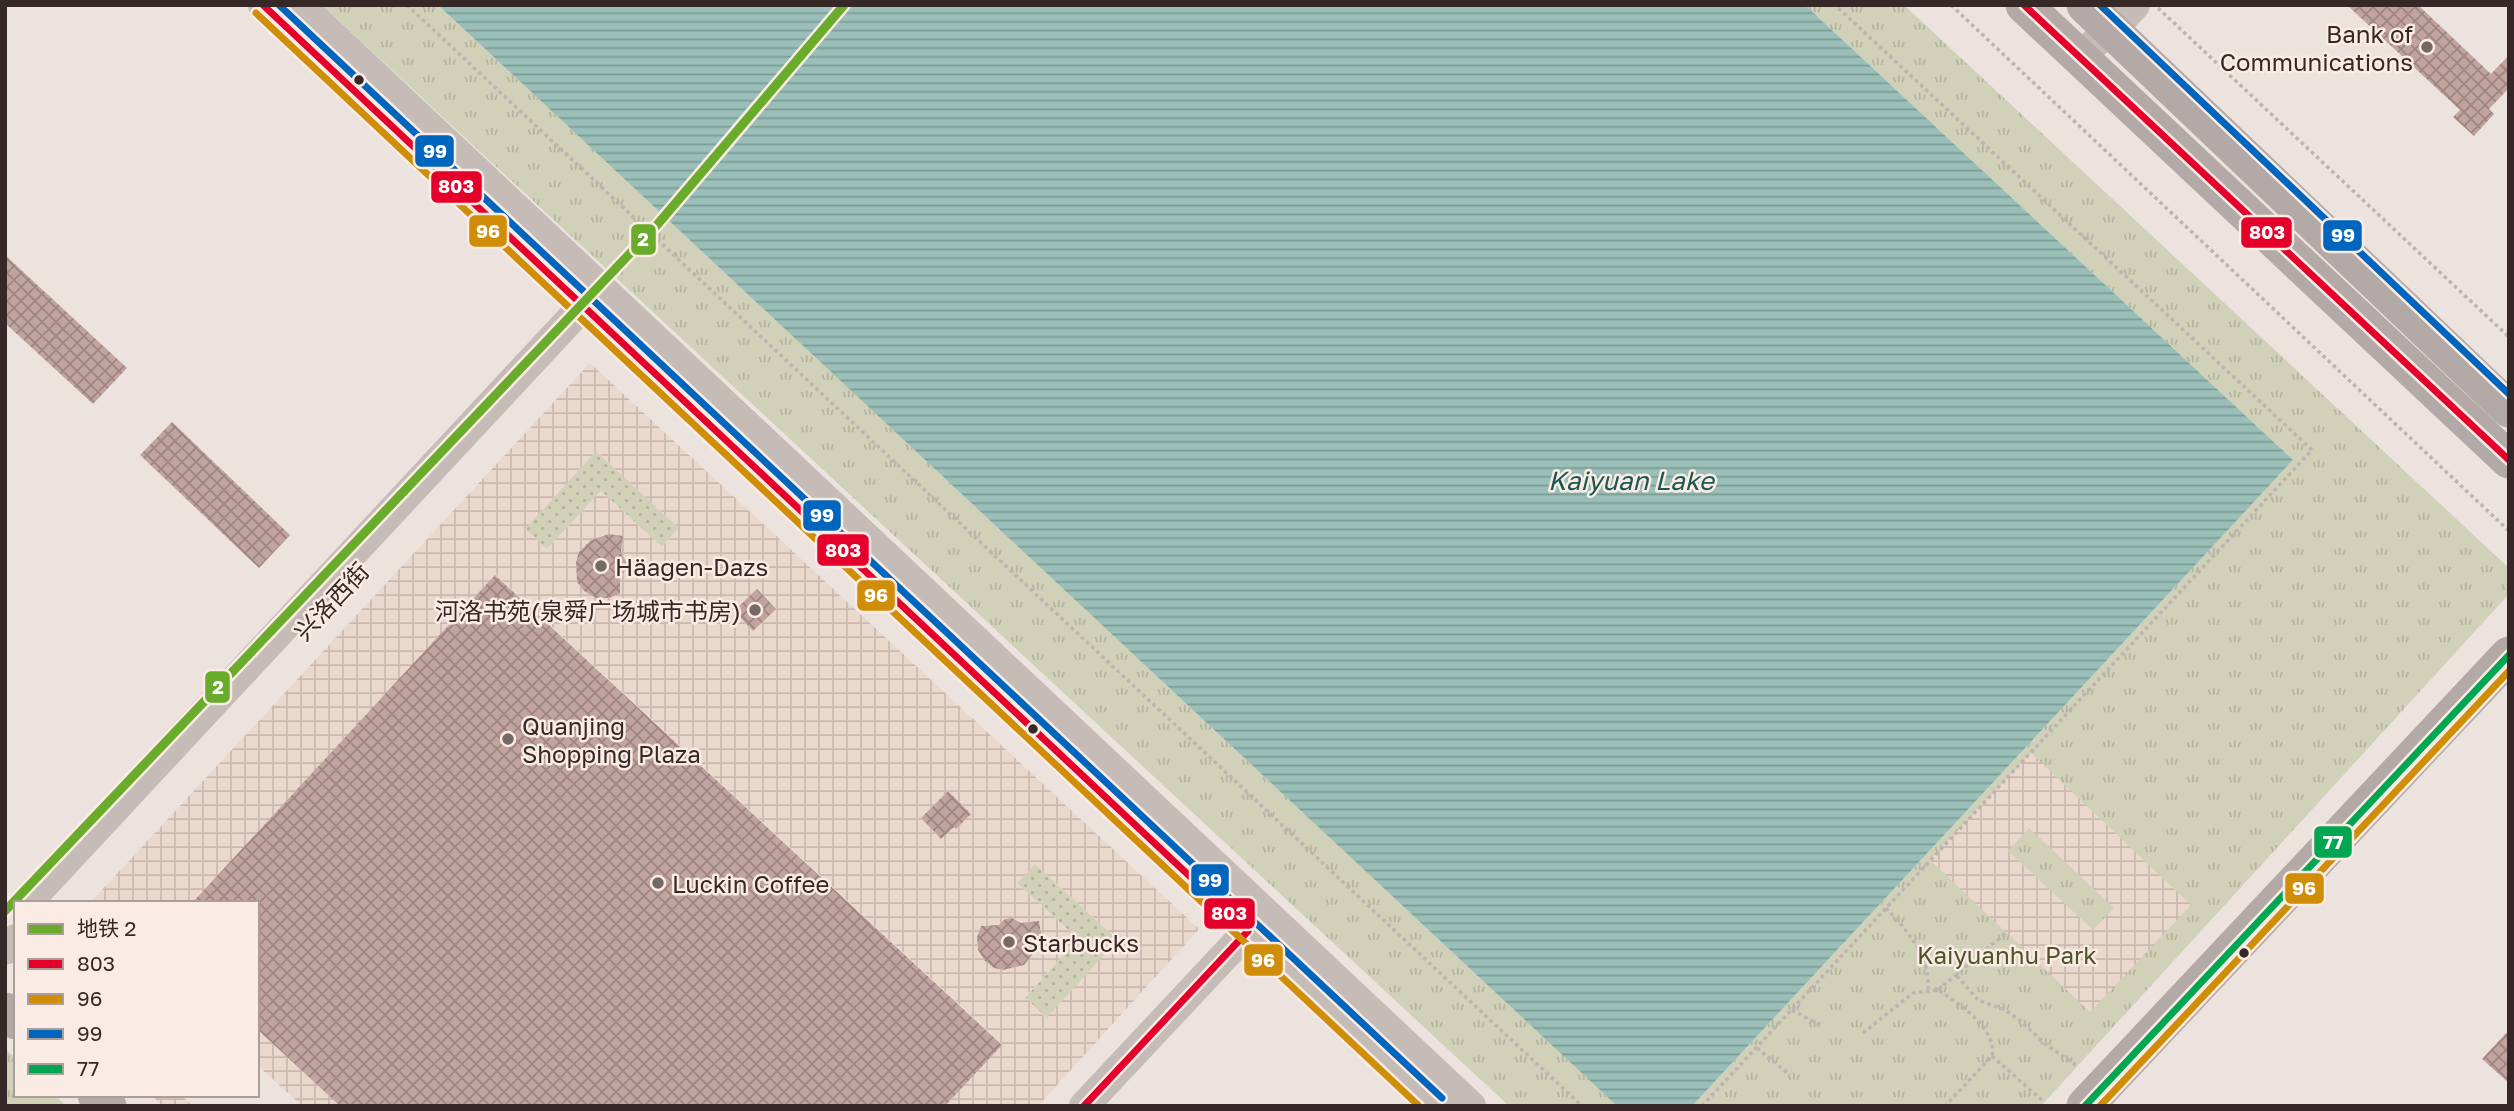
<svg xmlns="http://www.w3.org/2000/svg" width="2514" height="1111" viewBox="0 0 2514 1111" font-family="'Golos Text','Noto Sans SC',sans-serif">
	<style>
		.grass { fill: url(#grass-dots) }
		.park { fill: url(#park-tufts) }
		.plaza { fill: url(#plaza-grid); fill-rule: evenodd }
		.water { fill: url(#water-rules) }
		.building { fill: url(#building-cross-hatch) }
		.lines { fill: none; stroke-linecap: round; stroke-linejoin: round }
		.path { stroke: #bdb3b0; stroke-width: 3.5; stroke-dasharray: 3.5 3.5; stroke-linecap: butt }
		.minor { stroke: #c5bbb7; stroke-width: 30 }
		.major { stroke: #b3a9a7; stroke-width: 37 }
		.bus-1-casing { stroke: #faece4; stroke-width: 12 }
		.bus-2-casing { stroke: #faece4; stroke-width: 12 }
		.bus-3-casing { stroke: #faece4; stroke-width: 12 }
		.bus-4-casing { stroke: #faece4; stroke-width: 12 }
		.bus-1 { stroke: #e4002b; stroke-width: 7 }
		.bus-2 { stroke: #d08d08; stroke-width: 7 }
		.bus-3 { stroke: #0065bd; stroke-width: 7 }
		.bus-4 { stroke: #00a651; stroke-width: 7 }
		.metro-1-casing { stroke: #faece4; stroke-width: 14 }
		.metro-1 { stroke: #69ab2b; stroke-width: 9 }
		.poi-dot { fill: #756966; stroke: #faece4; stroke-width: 2.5 }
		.bus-dot { fill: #352826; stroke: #faece4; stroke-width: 2.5 }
		.labels { text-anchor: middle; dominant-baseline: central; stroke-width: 5; stroke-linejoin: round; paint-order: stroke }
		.poi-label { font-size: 24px; fill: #352826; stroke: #faece4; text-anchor: start }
		.street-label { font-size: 24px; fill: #352826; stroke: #faece4 }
		.park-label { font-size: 24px; fill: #4d5429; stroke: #faece4 }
		.water-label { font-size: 26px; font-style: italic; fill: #1a5851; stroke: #faece4 }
		.line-badge { stroke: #faece4; stroke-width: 2.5 }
		.badge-label { font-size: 19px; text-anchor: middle; font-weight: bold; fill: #fff }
	</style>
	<defs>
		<pattern id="grass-dots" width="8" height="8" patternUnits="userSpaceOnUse" patternTransform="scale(1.75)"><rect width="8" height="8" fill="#d1d0b8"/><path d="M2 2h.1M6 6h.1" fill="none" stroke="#b4b39e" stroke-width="1.8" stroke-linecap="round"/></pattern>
		<pattern id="park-tufts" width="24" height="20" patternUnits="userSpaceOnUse" patternTransform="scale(1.75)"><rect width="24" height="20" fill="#d1d0b8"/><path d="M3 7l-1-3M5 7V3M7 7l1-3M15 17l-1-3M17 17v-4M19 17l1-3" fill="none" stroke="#b4b39e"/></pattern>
		<pattern id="plaza-grid" width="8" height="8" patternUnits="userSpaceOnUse" patternTransform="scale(1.75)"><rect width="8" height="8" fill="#ebd8cc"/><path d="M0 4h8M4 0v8" fill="none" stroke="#cab9af"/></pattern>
		<pattern id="water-rules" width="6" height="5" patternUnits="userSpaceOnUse" patternTransform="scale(1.75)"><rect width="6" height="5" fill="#99bfb8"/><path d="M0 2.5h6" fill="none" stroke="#7e9b95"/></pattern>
		<pattern id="building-cross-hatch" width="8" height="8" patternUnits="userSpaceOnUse" patternTransform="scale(1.75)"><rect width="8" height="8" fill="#c1a39f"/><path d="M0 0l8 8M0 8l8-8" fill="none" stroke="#9e8581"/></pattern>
	</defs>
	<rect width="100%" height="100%" fill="#ece3de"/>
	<g class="grass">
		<polygon points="596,451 679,528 662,547 601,491 547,549 525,529"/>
		<polygon points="1035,864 1118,940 1047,1018 1025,998 1078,939 1017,883"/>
	</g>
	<g class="park">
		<polygon points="322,5 438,5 1617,1106 1509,1106"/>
		<polygon points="1805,5 1904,5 2509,568 2509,594 2041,1106 1692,1106 2293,460"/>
		<polygon points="5,1049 16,1058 16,1095 55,1095 66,1106 5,1106"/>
	</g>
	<g class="plaza">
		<path d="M 590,363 L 1199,929 L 1038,1106 L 945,1106 L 1002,1044 L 496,575 L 192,903 L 90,903 ZM 596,451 L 679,528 L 662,547 L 601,491 L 547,549 L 525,529 ZM 609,534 L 622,536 L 622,548 L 618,551 L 624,556 L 627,563 L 616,582 L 620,594 L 608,598 L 596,598 L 584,591 L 577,582 L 576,562 L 579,552 L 591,540 ZM 757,590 L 776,609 L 753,631 L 734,611 ZM 948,791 L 971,814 L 956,829 L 954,827 L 941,839 L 921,818 ZM 1035,864 L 1118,940 L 1046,1018 L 1025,997 L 1078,939 L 1017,883 ZM 1012,918 L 1019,920 L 1024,926 L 1039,921 L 1041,934 L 1039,946 L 1024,965 L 1003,970 L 994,968 L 985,961 L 978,950 L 977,938 L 981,926 L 993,925 L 994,929 L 997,929 L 1005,919 Z"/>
		<path d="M 2031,753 L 2191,905 L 2090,1012 L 1930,860 ZM 2029,828 L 2114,908 L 2093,930 L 2008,851 Z"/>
		<polygon points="257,1029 340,1106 302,1106 257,1065"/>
		<polygon points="151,1095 181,1095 193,1106 163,1106"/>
	</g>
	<polygon class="water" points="438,5 1805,5 2293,460 1692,1106 1617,1106"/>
	<g class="building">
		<polygon points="2347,5 2418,5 2491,74 2509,55 2509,88 2489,109 2494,114 2474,136 2453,117 2460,110"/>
		<polygon points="5,255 127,368 93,404 5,323"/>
		<polygon points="172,422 290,535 259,568 140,455"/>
		<polygon points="609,534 623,536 621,553 627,563 626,570 620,576 620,594 608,598 596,598 584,591 577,582 576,562 579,552 591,540"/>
		<polygon points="495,575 1002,1045 945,1106 340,1106 257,1029 257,903 192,903"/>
		<polygon points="757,589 776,609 753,631 734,611"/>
		<polygon points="948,791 971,814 956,829 954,827 941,839 921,818"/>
		<polygon points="1012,918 1021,923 1039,921 1041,934 1039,946 1024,965 1003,970 994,968 985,961 978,950 977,937 981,926 999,925 1005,919"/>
		<polygon points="2509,1030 2509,1083 2482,1059"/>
	</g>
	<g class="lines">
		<g class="path">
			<polyline points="407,5 1582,1106"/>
			<polyline points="1951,5 2509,531"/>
			<polyline points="2158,8 2509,337"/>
			<path d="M 1886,908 C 1908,931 1931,958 1928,991"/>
			<polyline points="1957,976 1978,1000 2005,1010 2021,1021 2044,1043 2077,1066"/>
			<polyline points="1938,990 2006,933"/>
			<polyline points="1792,1010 1821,1026"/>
			<path d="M 1863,1033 L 1913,993 L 1938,990 C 1957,1002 1998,1029 1992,1056 L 1945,1106"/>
			<polyline points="1757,1048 1790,1075"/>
			<polyline points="1992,1056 2044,1102"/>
			<polyline points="1702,1106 2312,450 1835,5"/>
		</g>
		<g class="minor">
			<polyline points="263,5 1435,1106"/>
			<polyline points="300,5 1471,1106"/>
			<polyline points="2078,56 2112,30 2135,5"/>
			<polyline points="27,903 595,293"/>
			<polyline points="5,950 16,939"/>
			<polyline points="1084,1106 1248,931 1265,921"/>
		</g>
		<g class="major">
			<polyline points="2024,5 2509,460"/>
			<polyline points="2085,5 2509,409"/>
			<polyline points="5,1011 16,1021"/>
			<polyline points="96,1095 108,1106"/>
			<polyline points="2085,1106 2509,655"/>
		</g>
		<defs>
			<g id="bus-1">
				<polyline points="263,5 1248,931 1084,1106"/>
				<polyline points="2024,5 2509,460"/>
			</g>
			<g id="bus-2">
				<polyline points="256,13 1419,1106"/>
				<polyline points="2100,1106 2509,671"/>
			</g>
			<g id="bus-3">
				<polyline points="279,5 1442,1098"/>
				<polyline points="2100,5 2509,394"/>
			</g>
			<polyline id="bus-4" points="2085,1106 2509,655"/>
		</defs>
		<use href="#bus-1" class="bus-1-casing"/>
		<use href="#bus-2" class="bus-2-casing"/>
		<use href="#bus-3" class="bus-3-casing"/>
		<use href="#bus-4" class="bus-4-casing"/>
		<use href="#bus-1" class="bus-1"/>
		<use href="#bus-2" class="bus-2"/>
		<use href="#bus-3" class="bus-3"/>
		<use href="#bus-4" class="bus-4"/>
		<defs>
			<polyline id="metro-1" points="5,911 657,225 844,5"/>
		</defs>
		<use href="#metro-1" class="metro-1-casing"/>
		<use href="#metro-1" class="metro-1"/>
	</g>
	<g class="poi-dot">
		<circle cx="2427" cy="47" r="7"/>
		<circle cx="601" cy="566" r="7"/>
		<circle cx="755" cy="610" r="7"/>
		<circle cx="508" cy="739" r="7"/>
		<circle cx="658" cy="883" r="7"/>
		<circle cx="1009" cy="942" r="7"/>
	</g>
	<g class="bus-dot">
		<circle cx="359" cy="80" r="6"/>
		<circle cx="1033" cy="729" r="6"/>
		<circle cx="2244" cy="953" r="6"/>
	</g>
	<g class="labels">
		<g class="poi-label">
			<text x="2413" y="33" text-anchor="end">Bank of<tspan x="2413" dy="28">Communications</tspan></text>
			<text x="615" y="566">Häagen-Dazs</text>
			<text x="741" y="610" text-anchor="end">河洛书苑(泉舜广场城市书房)</text>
			<text x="522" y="725">Quanjing<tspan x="522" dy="28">Shopping Plaza</tspan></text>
			<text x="672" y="883">Luckin Coffee</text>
			<text x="1023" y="942">Starbucks</text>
		</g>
		<g class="street-label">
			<text transform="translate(331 601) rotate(-47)">兴洛西街</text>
		</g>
		<g class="park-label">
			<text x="2007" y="954">Kaiyuanhu Park</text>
		</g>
		<g class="water-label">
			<text x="1631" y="480">Kaiyuan Lake</text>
		</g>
	</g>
	<g class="line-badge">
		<rect x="414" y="134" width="41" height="34" rx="7" fill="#0065bd"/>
		<rect x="430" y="170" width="53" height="34" rx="7" fill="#e4002b"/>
		<rect x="468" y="214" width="40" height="34" rx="7" fill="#d08d08"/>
		<rect x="2240" y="216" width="53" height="33" rx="7" fill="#e4002b"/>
		<rect x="2322" y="219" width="41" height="33" rx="7" fill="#0065bd"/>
		<rect x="630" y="223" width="27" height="33" rx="7" fill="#69ab2b"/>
		<rect x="802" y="499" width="40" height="33" rx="7" fill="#0065bd"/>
		<rect x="816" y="533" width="54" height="34" rx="7" fill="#e4002b"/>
		<rect x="856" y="579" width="40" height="33" rx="7" fill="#d08d08"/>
		<rect x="204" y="670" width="27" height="34" rx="7" fill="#69ab2b"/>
		<rect x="2313" y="825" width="40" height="34" rx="7" fill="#00a651"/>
		<rect x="1190" y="863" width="40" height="34" rx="7" fill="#0065bd"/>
		<rect x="2284" y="872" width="41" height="33" rx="7" fill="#d08d08"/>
		<rect x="1203" y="897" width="53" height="33" rx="7" fill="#e4002b"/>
		<rect x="1243" y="943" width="41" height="34" rx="7" fill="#d08d08"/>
	</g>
	<g class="badge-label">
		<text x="435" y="158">99</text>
		<text x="456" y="193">803</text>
		<text x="488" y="238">96</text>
		<text x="2267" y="239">803</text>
		<text x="2343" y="242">99</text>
		<text x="643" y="246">2</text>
		<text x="822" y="522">99</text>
		<text x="843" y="557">803</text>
		<text x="876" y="602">96</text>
		<text x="218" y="694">2</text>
		<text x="2333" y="849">77</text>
		<text x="1210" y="887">99</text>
		<text x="2304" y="895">96</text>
		<text x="1229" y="920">803</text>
		<text x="1263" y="967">96</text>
	</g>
	<rect width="2514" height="1111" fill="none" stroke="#352826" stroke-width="14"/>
	<rect x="14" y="901" width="245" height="196" fill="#faece4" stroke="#ab9e98" stroke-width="2"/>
	<rect x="28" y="924" width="35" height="10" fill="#69ab2b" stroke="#ab9e98" stroke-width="2"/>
	<text x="77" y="936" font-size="21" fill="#352826">地铁 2</text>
	<rect x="28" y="959" width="35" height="10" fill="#e4002b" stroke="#ab9e98" stroke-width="2"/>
	<text x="77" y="971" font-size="21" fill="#352826">803</text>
	<rect x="28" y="994" width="35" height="10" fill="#d08d08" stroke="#ab9e98" stroke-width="2"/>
	<text x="77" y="1006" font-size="21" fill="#352826">96</text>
	<rect x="28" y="1029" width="35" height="10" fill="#0065bd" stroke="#ab9e98" stroke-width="2"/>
	<text x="77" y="1041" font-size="21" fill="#352826">99</text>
	<rect x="28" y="1064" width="35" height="10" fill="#00a651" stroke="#ab9e98" stroke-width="2"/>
	<text x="77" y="1076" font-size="21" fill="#352826">77</text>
</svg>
